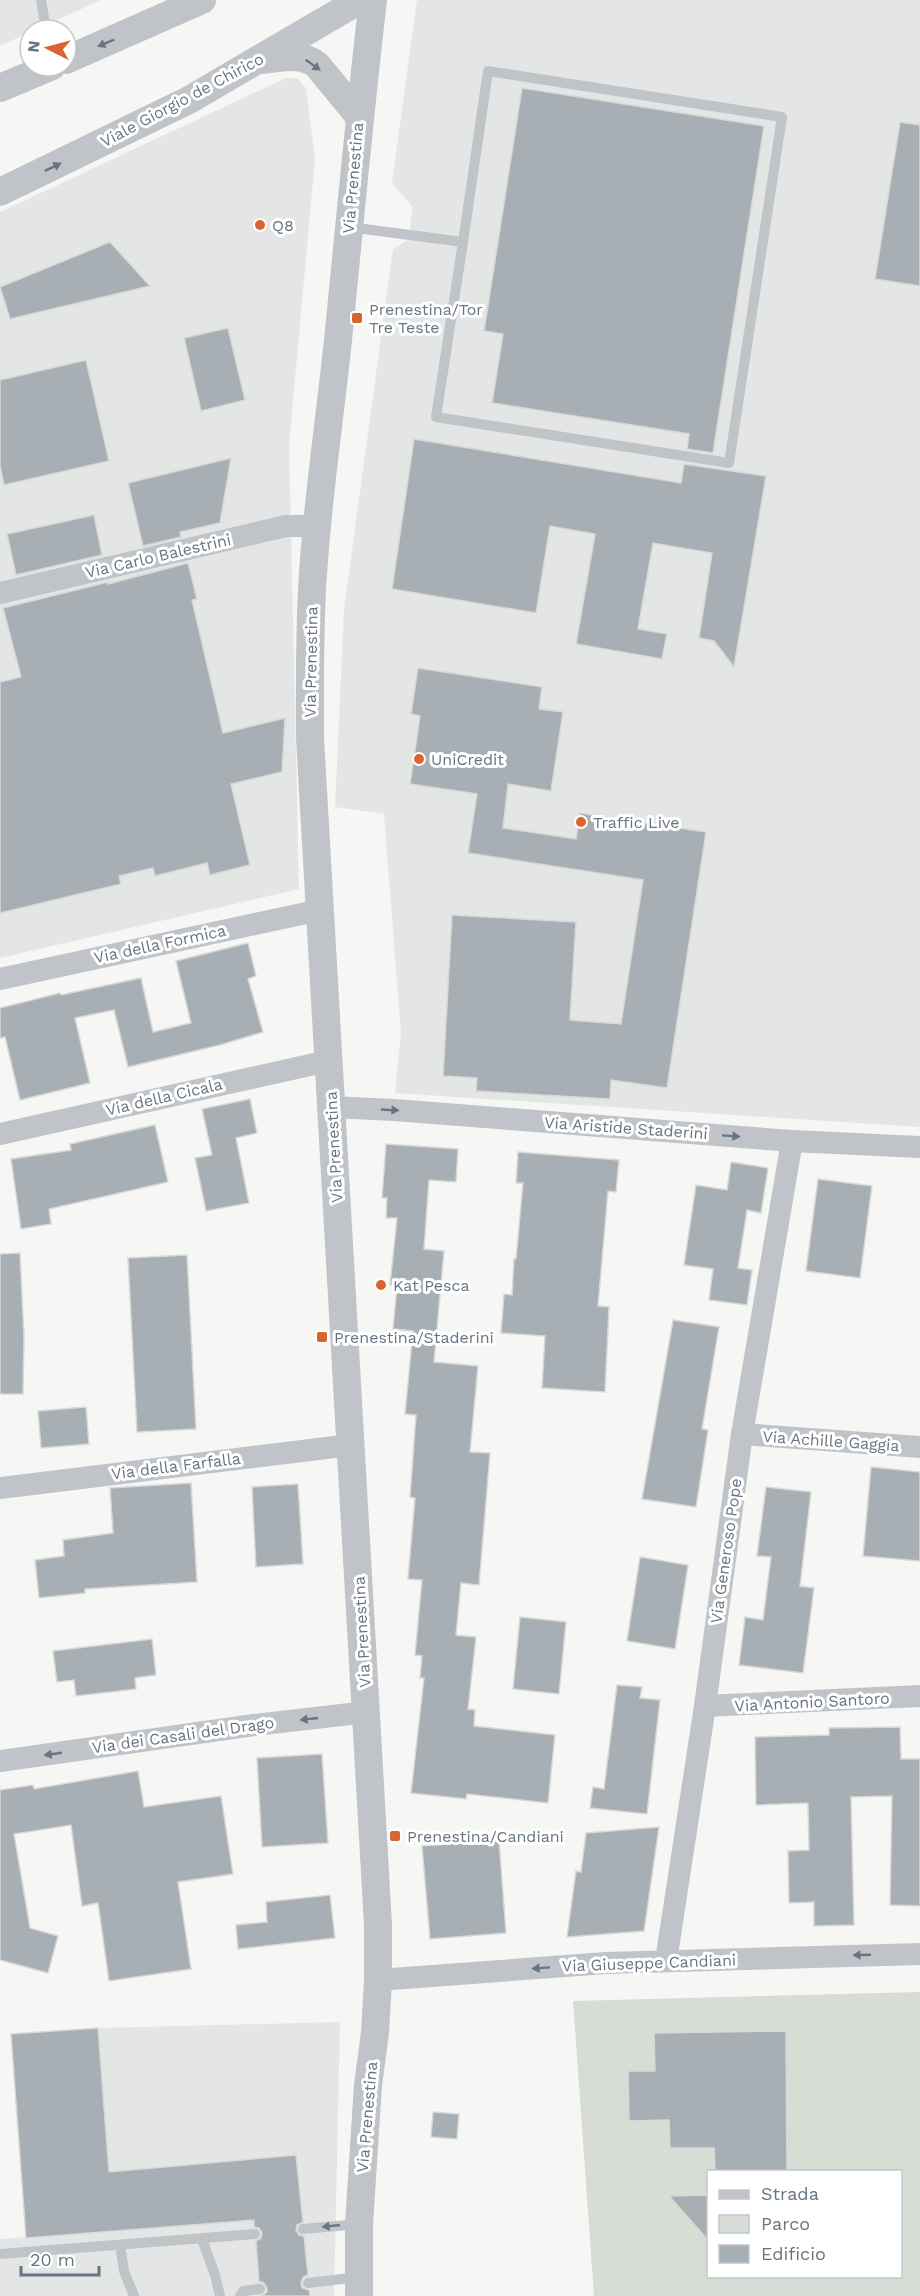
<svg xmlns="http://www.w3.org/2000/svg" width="920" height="2296" viewBox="0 0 920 2296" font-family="'Work Sans',sans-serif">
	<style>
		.built { fill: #e4e5e5 }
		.green { fill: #d7ddd5; fill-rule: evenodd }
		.building { fill: #a7aeb4; stroke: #d8d8d6; stroke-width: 1.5 }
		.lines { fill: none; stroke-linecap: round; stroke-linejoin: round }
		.service { stroke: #c0c3c7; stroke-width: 10 }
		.minor { stroke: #c0c3c7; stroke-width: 22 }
		.tertiary { stroke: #c0c3c7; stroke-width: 28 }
		.oneway { fill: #677583 }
		.poi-dot { fill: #d96431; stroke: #fff; stroke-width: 2 }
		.labels { text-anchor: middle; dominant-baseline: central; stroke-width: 6; stroke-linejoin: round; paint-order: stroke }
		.street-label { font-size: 16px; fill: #677583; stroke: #fff }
		.poi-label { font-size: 16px; fill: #677583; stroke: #fff; text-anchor: start }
	</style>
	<rect width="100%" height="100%" fill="#f6f6f4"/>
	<g class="built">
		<polygon points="0,0 101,0 35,30 30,30 30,32 0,46"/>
		<polygon points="417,0 920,0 920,1127 395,1093 401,1033 384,814 335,807 344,609 393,249 408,240 413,207 392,183"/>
		<polygon points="286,78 297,78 306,89 315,158 289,445 299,889 0,958 0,212"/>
		<polygon points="340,2022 334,2296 0,2296 0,2239 26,2237 11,2034 98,2028"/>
	</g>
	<path class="green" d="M 920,1992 L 920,2296 L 594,2296 L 573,2001 ZM 708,2172 L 900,2172 L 900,2276 L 708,2276 Z"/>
	<g class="building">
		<polygon points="522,88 764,126 713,453 687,449 689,434 492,403 503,334 484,331"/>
		<polygon points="900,122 920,125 920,286 875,279"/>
		<polygon points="110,242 150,286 10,319 0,287"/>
		<polygon points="228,328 245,400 201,411 184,338"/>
		<polygon points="86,360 109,461 4,485 0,466 0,380"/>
		<polygon points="414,439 681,483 684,464 766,476 734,667 714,641 699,638 712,553 653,543 638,629 667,634 662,659 576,644 595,534 550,526 536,613 392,589"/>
		<polygon points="231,458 220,523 180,532 181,537 143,546 128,483"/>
		<polygon points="94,515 102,555 16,575 7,534"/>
		<polygon points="188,563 197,599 192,600 223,733 285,718 282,772 231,784 250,865 210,875 207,863 155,876 153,868 119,876 121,884 0,913 0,682 21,677 3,608 108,582 108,584"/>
		<polygon points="418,668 542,687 539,709 563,712 551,791 508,784 503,828 576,839 580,813 706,832 667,1088 611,1080 610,1099 476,1091 477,1078 443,1076 452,915 576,922 570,1020 621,1024 643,880 468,853 477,794 410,784 420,716 411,714"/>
		<polygon points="248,943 256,976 248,979 263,1032 220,1045 128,1067 114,1010 75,1018 90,1083 20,1100 5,1037 0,1038 0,1008 60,993 61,995 141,978 153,1032 191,1023 176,961"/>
		<polygon points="250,1099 257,1133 236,1138 249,1203 206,1211 195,1158 212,1155 202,1109"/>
		<polygon points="155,1125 168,1182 49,1209 51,1224 21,1229 11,1159 71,1150 70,1144"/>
		<polygon points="386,1144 458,1149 456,1182 429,1180 424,1249 444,1251 434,1362 478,1366 470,1452 490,1453 479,1585 461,1583 456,1635 476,1637 468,1709 475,1710 474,1726 555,1735 548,1803 467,1794 466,1799 411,1793 424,1678 420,1678 422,1656 415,1655 422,1580 408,1579 415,1498 410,1497 416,1415 405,1414 413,1331 393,1329 397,1286 390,1285 397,1218 386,1218 387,1198 382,1198"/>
		<polygon points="518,1152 619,1160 616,1192 608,1191 598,1306 609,1307 605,1392 542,1388 545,1336 501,1333 504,1294 512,1295 514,1259 516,1259 523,1183 516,1183"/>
		<polygon points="731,1162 768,1168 761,1213 747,1210 738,1268 752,1270 747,1305 709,1300 713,1269 684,1265 696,1185 727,1190"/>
		<polygon points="818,1179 872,1186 860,1278 806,1271"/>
		<polygon points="20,1253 24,1337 23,1394 0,1394 0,1254"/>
		<polygon points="187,1255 196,1429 137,1432 128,1258"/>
		<polygon points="673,1320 719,1327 702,1429 708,1430 696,1507 642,1499"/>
		<polygon points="86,1407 89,1444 41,1448 38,1411"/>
		<polygon points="871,1467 920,1472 920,1561 863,1556"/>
		<polygon points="191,1483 197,1582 85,1589 85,1593 39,1598 35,1560 64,1556 63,1540 113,1533 110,1488"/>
		<polygon points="298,1484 303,1564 256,1567 252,1487"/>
		<polygon points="766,1487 811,1492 800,1586 814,1588 803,1673 739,1665 745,1617 763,1620 771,1557 757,1556"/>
		<polygon points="640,1557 688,1565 675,1649 627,1641"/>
		<polygon points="520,1617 566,1622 559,1694 513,1689"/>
		<polygon points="152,1639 156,1675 135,1678 136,1689 76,1696 74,1680 57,1682 53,1651"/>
		<polygon points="617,1685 642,1687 640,1698 660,1700 647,1814 590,1808 593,1787 604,1789"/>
		<polygon points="900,1727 901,1759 920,1759 920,1906 890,1905 892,1796 851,1797 854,1925 814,1926 814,1902 789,1903 788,1851 809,1850 808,1803 756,1805 755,1737 829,1735 829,1728"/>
		<polygon points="322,1754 328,1843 262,1847 257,1758"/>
		<polygon points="138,1771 144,1807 221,1796 233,1874 178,1882 191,1969 109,1981 98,1903 82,1906 71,1825 14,1834 30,1928 58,1936 48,1973 0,1960 0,1790 33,1785 34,1789"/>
		<polygon points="659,1827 644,1931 567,1937 576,1871 581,1872 586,1833"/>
		<polygon points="499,1840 506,1933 430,1939 422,1846"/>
		<polygon points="330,1895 335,1938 238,1949 236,1925 267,1922 266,1902"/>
		<polygon points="98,2028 109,2172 296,2155 303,2222 297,2225 296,2230 299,2235 304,2236 308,2275 303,2277 301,2283 302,2288 309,2290 310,2296 262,2296 267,2292 267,2288 263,2282 259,2282 256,2241 261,2238 262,2233 259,2228 254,2227 254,2220 26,2238 11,2034"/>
		<polygon points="786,2031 787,2172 715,2172 714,2148 670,2148 669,2120 629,2121 628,2071 655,2071 654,2033"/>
		<polygon points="433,2112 459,2114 457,2139 431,2137"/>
		<polygon points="708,2195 708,2240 669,2196"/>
	</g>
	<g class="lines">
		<g class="service">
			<polyline points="41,0 46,30"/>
			<polyline points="349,227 463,242 436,417 729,463 782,117 488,71 463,242"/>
			<polyline points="303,2229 359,2224"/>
			<polyline points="202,2239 215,2275 220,2296"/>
			<polyline points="120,2245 124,2271 134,2296"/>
			<polyline points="0,2254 255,2234"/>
			<polyline points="308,2283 359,2277"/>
			<polyline points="240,2296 243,2291 260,2289"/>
		</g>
		<g class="minor">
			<polyline points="0,593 286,526 317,526"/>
			<polyline points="0,979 320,910"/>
			<polyline points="332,1107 394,1110 792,1141 920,1147"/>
			<polyline points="0,1134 328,1061"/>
			<polyline points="742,1434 920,1447"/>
			<polyline points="0,1488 351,1445"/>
			<polyline points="705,1706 920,1696"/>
			<polyline points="0,1761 254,1725 367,1712"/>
			<polyline points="666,1961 705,1706 742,1434 792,1141"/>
			<polyline points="378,1980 606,1963 920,1954"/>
		</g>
		<g class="tertiary">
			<polyline points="66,60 202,0"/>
			<path d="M 262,60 C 280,58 301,52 317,65 L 359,116"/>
			<polyline points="0,88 52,66"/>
			<polyline points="0,192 189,100 360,0"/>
			<path d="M 359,2296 L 359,2224 L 368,2085 L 375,2033 L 378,1980 L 378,1925 L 310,738 C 310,683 309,629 313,574 C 318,493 331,412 339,330 C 350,220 360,110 373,0"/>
		</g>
	</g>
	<defs><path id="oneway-solid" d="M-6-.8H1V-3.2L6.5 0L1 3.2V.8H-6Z" transform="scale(1.5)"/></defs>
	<g class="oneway">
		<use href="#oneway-solid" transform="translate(106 43) rotate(157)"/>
		<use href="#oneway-solid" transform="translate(313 65) rotate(36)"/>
		<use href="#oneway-solid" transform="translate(53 167) rotate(-26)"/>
		<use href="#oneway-solid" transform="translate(390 1110) rotate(3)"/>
		<use href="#oneway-solid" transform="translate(731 1136) rotate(4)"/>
		<use href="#oneway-solid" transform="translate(309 1719) rotate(174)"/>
		<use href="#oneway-solid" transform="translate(53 1754) rotate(172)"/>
		<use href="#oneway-solid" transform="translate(862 1955) rotate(178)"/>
		<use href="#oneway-solid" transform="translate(541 1968) rotate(176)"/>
		<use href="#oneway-solid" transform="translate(331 2226) rotate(174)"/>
	</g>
	<g class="poi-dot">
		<circle cx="260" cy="225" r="6"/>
		<rect x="351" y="312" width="12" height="12" rx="3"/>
		<circle cx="419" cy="759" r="6"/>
		<circle cx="581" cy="822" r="6"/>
		<circle cx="381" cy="1285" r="6"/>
		<rect x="316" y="1331" width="12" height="12" rx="3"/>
		<rect x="389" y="1830" width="12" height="12" rx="3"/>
	</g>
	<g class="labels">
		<g class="street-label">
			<text transform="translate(182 100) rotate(-28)">Viale Giorgio de Chirico</text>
			<text transform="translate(353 178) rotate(-85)">Via Prenestina</text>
			<text transform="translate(158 556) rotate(-13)">Via Carlo Balestrini</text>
			<text transform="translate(311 662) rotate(-89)">Via Prenestina</text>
			<text transform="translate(160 944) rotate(-12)">Via della Formica</text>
			<text transform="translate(164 1097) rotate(-13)">Via della Cicala</text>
			<text transform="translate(626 1128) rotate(4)">Via Aristide Staderini</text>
			<text transform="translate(334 1147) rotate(-93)">Via Prenestina</text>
			<text transform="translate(831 1441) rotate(4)">Via Achille Gaggia</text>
			<text transform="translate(176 1466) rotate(-7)">Via della Farfalla</text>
			<text transform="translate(726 1551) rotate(-82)">Via Generoso Pope</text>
			<text transform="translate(362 1632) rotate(-93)">Via Prenestina</text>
			<text transform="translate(812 1702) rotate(-3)">Via Antonio Santoro</text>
			<text transform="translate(183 1735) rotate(-8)">Via dei Casali del Drago</text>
			<text transform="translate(649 1963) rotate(-2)">Via Giuseppe Candiani</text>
			<text transform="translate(367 2117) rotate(-85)">Via Prenestina</text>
		</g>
		<g class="poi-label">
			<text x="272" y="225">Q8</text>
			<text x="369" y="309">Prenestina/Tor<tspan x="369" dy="18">Tre Teste</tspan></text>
			<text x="431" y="759">UniCredit</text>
			<text x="593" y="822">Traffic Live</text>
			<text x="393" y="1285">Kat Pesca</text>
			<text x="334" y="1337">Prenestina/Staderini</text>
			<text x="407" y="1836">Prenestina/Candiani</text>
		</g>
	</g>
	<rect x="707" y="2170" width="195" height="108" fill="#ffffff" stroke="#c2c8cd" stroke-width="1.5"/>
	<rect x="719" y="2190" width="30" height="9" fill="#c0c3c7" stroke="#c2c8cd" stroke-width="1.5"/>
	<text x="761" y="2200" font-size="18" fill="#677583">Strada</text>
	<rect x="719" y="2215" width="30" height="18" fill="#d7ddd5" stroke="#c2c8cd" stroke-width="1.5"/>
	<text x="761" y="2230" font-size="18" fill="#677583">Parco</text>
	<rect x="719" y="2245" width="30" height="18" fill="#a7aeb4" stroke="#c2c8cd" stroke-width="1.5"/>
	<text x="761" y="2260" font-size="18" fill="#677583">Edificio</text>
	<g transform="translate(48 48) rotate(276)"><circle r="28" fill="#ffffff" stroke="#c2c8cd" stroke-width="1.5"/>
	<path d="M0-4.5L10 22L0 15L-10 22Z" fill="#d96431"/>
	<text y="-9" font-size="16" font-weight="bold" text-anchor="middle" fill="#677583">N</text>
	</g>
	<path d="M21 2266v9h78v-9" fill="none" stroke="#677583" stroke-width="3"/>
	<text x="30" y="2266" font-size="18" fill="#677583" stroke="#ffffff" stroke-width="4.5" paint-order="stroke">20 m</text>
</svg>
